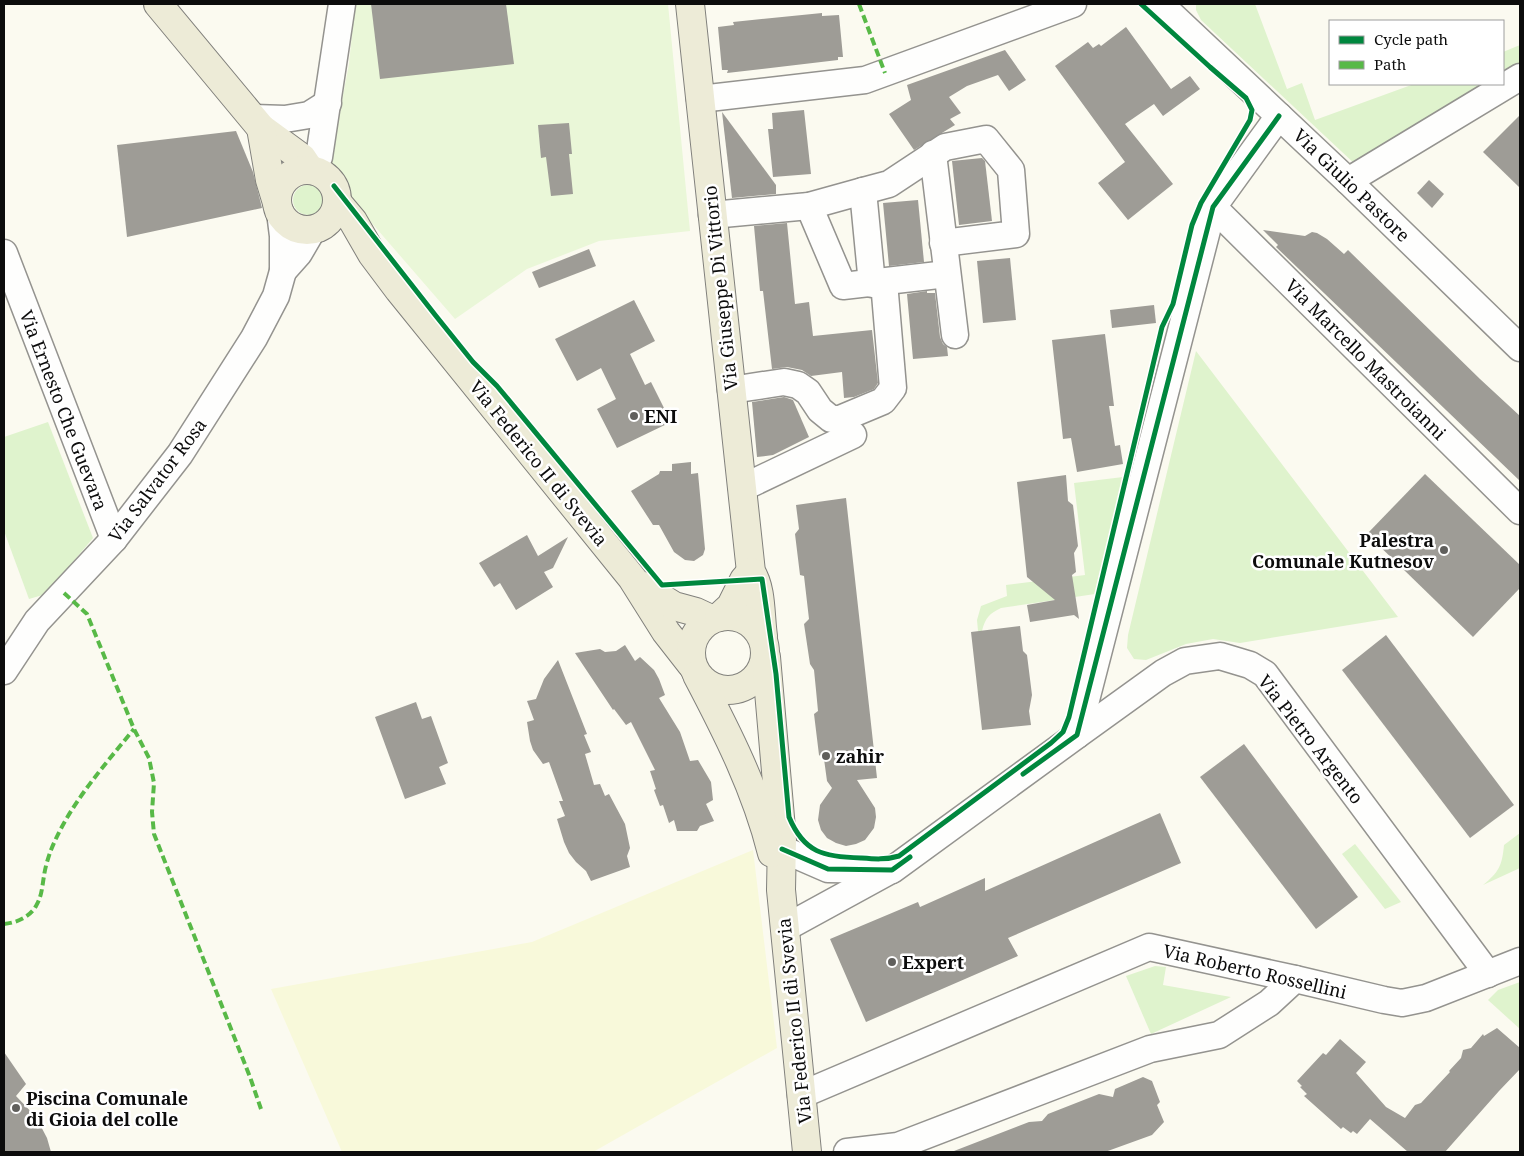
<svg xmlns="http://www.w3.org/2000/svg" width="1524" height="1156" viewBox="0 0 1524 1156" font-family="'Noto Serif',serif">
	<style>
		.farmland { fill: #f8f9da }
		.green { fill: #dff3cd }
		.pitch { fill: #eaf7d8 }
		.building { fill: #9e9c96 }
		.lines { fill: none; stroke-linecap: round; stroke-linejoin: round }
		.minor-casing { stroke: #94938f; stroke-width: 29 }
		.major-casing { stroke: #81807c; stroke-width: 30 }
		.minor { stroke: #fefefd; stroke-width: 26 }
		.major { stroke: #edebd7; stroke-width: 28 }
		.quiet { stroke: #58b947; stroke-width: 4; stroke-dasharray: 8 4; stroke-linecap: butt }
		.cycleway-casing { stroke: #fff; stroke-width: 8 }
		.cycleway { stroke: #00873e; stroke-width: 5 }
		.poi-dot { fill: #605f5c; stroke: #fff; stroke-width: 2 }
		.labels { text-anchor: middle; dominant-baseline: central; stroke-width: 5; stroke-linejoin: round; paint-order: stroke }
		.street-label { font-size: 18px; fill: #0c0c0c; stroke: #fff }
		.poi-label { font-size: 18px; font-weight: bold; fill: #0c0c0c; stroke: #fff; text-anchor: start }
	</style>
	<rect width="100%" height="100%" fill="#fbfaf0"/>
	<polygon class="farmland" points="753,850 777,1048 593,1152 342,1152 271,989 532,942"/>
	<g class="green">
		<polygon points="1196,4 1255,4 1287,89 1302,83 1315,120 1414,84 1487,84 1357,166 1201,20 1196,10"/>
		<polygon points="1520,45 1520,63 1503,74 1503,52"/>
		<circle cx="308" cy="200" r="15"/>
		<polygon points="1196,351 1398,617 1240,643 1213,639 1186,644 1146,660 1134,659 1127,648 1128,635"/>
		<polygon points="48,422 93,538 46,594 29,599 4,531 4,437"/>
		<path d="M 1123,477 L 1095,594 L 1001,608 C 990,613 985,618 982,631 L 978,631 L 977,620 L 981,606 L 1007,596 L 1006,585 L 1085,575 L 1074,483 Z"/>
		<path d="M 1520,833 L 1520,868 L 1483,885 C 1499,872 1502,866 1504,845 Z"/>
		<polygon points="1355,844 1401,902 1385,909 1342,854"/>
		<polygon points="1155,966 1166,967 1163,985 1231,997 1151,1034 1126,976"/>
		<polygon points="1520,982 1520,1029 1488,1000 1498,990"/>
	</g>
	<polygon class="pitch" points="355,4 668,4 690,231 599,241 527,269 455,319 357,206 341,177 329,167 349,64"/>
	<g class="building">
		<polygon points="371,4 506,4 514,64 380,79"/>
		<polygon points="822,13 822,16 839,15 843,57 838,57 838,60 727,73 728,70 722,70 718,27 734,25 733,22"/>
		<polygon points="1126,27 1171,89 1190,76 1200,89 1163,116 1154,104 1125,124 1173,184 1128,220 1098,183 1125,162 1055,66 1088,42 1093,48 1099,44 1101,46"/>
		<polygon points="1005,50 1026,80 1009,91 998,75 967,86 949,97 961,113 950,119 955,125 914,150 889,114 911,100 907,85"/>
		<polygon points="804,110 811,174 773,177 768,129 773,129 772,113"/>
		<polygon points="722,112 776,185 776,194 732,198"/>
		<polygon points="1520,115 1520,188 1483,152"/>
		<polygon points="569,123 572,154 569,154 573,194 551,196 546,157 541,158 538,125"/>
		<polygon points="236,131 253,172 262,208 127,237 117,145"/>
		<polygon points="982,158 985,161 992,221 959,225 952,161"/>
		<polygon points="1429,180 1444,194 1432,208 1417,193"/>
		<polygon points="918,200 924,262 889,266 883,203"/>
		<polygon points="787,223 795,304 809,302 813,336 872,330 878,383 874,389 854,397 844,398 842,372 811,376 802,370 787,367 772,369 763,291 760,291 754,226"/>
		<polygon points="1263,230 1305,236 1312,232 1317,233 1327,239 1344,254 1348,250 1480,379 1520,416 1520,481 1276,247 1278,245"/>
		<polygon points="589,249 596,266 539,288 532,272"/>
		<polygon points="1010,258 1016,320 983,323 977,261"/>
		<polygon points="927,291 927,293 935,293 940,337 943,344 947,347 948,356 913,359 907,294"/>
		<polygon points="634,300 655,341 630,354 645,385 651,382 671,422 617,448 597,409 616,399 601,368 577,381 555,339"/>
		<polygon points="1154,305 1156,323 1112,328 1110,310"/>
		<polygon points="1105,334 1114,406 1109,406 1115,446 1120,445 1123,464 1077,472 1071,438 1063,439 1052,340"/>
		<polygon points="784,397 793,400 809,437 773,455 757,457 752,402"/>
		<polygon points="691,462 691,474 698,473 705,549 703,555 694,561 685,560 674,552 659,525 653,525 631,491 659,474 660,471 672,471 672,464"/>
		<polygon points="1425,474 1520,565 1520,588 1473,637 1367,534"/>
		<polygon points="1066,475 1068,501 1073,505 1078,546 1074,553 1076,572 1072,575 1079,619 1074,615 1030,622 1027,605 1055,600 1027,577 1017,482"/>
		<polygon points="846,498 877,778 857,780 875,808 876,817 874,828 865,840 856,844 846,846 836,843 827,838 821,830 818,820 820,805 832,788 827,781 824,759 819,755 814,714 818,711 816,690 814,670 810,664 804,624 809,619 804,576 800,575 795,534 799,529 796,505"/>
		<polygon points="527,535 538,556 568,537 553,568 544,572 553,587 516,610 500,583 494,587 479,563"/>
		<polygon points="1020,626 1023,651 1027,655 1032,695 1029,711 1031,725 982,730 971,632"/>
		<polygon points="1386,635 1514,805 1470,838 1342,670"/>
		<polygon points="625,645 635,661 640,657 654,670 659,679 665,695 659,698 680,732 690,761 698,760 711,782 713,800 706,804 714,821 700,826 697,831 677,831 674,820 669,823 663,805 660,806 654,790 656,789 650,771 655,770 631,722 626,725 614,709 613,710 575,653 600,649 605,652 616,651"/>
		<polygon points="558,660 587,734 584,735 591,752 585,754 594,785 600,784 605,796 609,794 625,824 630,848 627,856 630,867 591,881 586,871 576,862 569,853 564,842 557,819 565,816 559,801 563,801 549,762 543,764 533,750 530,741 527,722 534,720 527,701 536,699 544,679"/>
		<polygon points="416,702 422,719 431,716 448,763 439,767 446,784 405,799 375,717"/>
		<polygon points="1244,744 1358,897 1316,929 1200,777"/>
		<polygon points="1160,813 1181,863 1008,938 1018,956 866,1022 830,939 918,902 920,907 985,878 985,891"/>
		<polygon points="1497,1028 1520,1048 1520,1069 1499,1091 1445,1152 1408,1152 1370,1119 1357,1134 1353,1131 1351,1133 1343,1127 1341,1129 1304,1096 1307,1094 1300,1087 1302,1086 1297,1081 1323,1053 1326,1055 1340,1039 1366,1062 1356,1073 1386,1107 1405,1118 1415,1105 1421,1103 1450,1072 1449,1071 1461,1058 1463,1050 1471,1048 1483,1034 1484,1036"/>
		<polygon points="4,1052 26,1084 16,1096 36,1117 47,1138 51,1152 4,1152"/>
		<polygon points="1143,1077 1152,1081 1160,1102 1157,1105 1164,1122 1152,1135 1105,1152 954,1152 954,1151 1029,1122 1042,1121 1048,1114 1099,1094 1113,1097 1115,1089"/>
	</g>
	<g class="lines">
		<defs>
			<g id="minor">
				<polyline points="1160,4 1348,181 1520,348"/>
				<polyline points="700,99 865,80 1073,4"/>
				<polyline points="254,118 285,119 309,115 328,103"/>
				<polyline points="933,154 955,335"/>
				<polyline points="313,171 319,157 342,4"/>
				<polyline points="1348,181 1520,77"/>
				<polyline points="863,191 872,284"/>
				<polyline points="809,206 843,286 947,274"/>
				<polyline points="1213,207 1520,511"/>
				<polyline points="712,215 809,206 863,191 889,184 945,147 986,139 1011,170 1016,234 943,243"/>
				<polyline points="4,253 114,539"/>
				<polyline points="283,271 299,253 313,229"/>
				<polyline points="731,390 784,382 798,385 808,392 820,410 831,419 840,419 883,401 893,388 884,282"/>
				<polyline points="742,488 853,435"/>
				<polyline points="4,671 37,621 114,539 180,454 254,338 276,296 283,271 283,236 280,212"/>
				<polyline points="1077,735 1163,673 1185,661 1220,656 1250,665 1265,674 1488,974"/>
				<polyline points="782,849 828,869 892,870 1077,735 1213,207 1279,116"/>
				<polyline points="785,928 891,870"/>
				<polyline points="801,1095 1149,947 1295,979 1384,1000 1402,1003 1426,998 1520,961"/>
				<polyline points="847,1152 898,1146 1150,1049 1219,1035 1269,1003 1295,979"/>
			</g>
			<g id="major">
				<polyline points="158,4 261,128 302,158 310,170"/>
				<path d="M 690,4 L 751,572 C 762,589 760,616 763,636"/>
				<polyline points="261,128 270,180 277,203"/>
				<circle cx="307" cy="200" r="30"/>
				<polyline points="337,202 353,221 372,254 399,290 632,578 666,632 691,664"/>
				<polyline points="640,585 674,606 696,612 711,619"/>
				<circle cx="728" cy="653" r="37"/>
				<polyline points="719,617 731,606 744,580 751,572"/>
				<polyline points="766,657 782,840 781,890 807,1152"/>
				<path d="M 697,675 C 727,732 756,789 772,853"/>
			</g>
		</defs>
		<use href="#minor" class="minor-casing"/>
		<use href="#major" class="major-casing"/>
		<use href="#minor" class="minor"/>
		<use href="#major" class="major"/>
		<g class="quiet">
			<polyline points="859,4 885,73"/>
			<polyline points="64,593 87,614 134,729 149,758 154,783 152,812 154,834 250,1077 261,1109"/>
			<path d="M 4,924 C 16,923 30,917 36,906 C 42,896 42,887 44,876 C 45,868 48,858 51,850 C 69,805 103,767 134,729"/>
		</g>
		<defs>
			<g id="cycleway">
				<path d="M 334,186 L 436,316 L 473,362 L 497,386 L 662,585 L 762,579 L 776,674 L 789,817 C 804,853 824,857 861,858 C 874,859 886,860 899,856 L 1051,743 L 1063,732 L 1069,717 L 1162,327 L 1173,304 L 1192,225 L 1201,203 L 1250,120 L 1252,110 L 1246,98 L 1210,67 L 1141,4"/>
				<polyline points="1023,774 1077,735 1213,207 1279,116"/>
				<polyline points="782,849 828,869 892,870 910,857"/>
			</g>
		</defs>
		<use href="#cycleway" class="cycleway-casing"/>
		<use href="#cycleway" class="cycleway"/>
	</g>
	<g class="poi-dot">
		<circle cx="634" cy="416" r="5"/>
		<circle cx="1444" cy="550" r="5"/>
		<circle cx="826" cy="756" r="5"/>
		<circle cx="892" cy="962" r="5"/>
		<circle cx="16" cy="1108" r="5"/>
	</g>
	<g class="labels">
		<g class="street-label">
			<text transform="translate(1352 185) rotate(44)">Via Giulio Pastore</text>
			<text transform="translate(720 288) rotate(-96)">Via Giuseppe Di Vittorio</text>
			<text transform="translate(1366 359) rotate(45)">Via Marcello Mastroianni</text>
			<text transform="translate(64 410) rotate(69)">Via Ernesto Che Guevara</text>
			<text transform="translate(539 463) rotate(51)">Via Federico II di Svevia</text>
			<text transform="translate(157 480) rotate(-53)">Via Salvator Rosa</text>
			<text transform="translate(1311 739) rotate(52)">Via Pietro Argento</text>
			<text transform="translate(1255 971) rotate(13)">Via Roberto Rossellini</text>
			<text transform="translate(794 1021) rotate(-96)">Via Federico II di Svevia</text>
		</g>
		<g class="poi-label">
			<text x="644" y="416">ENI</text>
			<text x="1434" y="540" text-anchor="end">Palestra<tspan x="1434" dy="21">Comunale Kutnesov</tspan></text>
			<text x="836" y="756">zahir</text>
			<text x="902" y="962">Expert</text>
			<text x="26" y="1098">Piscina Comunale<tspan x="26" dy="21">di Gioia del colle</tspan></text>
		</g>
	</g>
	<rect width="1524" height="1156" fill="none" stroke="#0c0c0c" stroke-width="10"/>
	<rect x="1329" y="20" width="175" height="65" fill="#ffffff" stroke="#9e9e9e"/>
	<rect x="1339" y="36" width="25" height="8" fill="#00873e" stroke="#9e9e9e"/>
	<text x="1374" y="45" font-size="15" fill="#0c0c0c">Cycle path</text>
	<rect x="1339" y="61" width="25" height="8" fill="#58b947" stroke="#9e9e9e"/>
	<text x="1374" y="70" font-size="15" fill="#0c0c0c">Path</text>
</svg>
